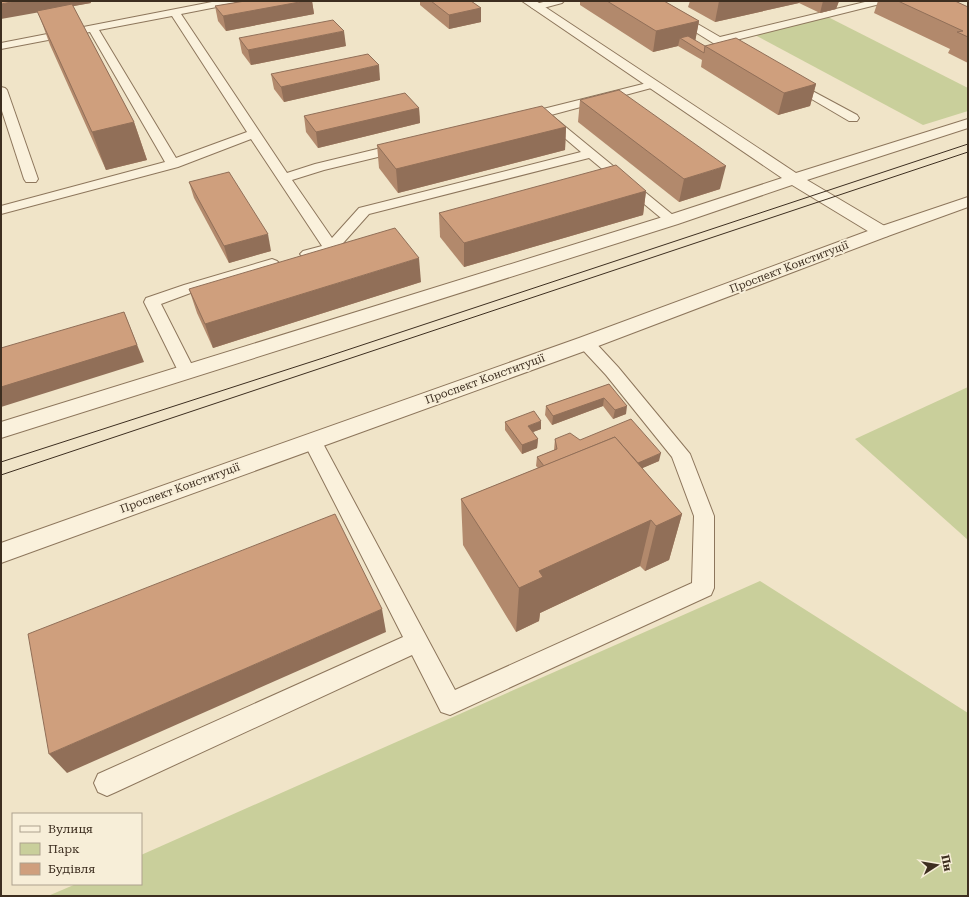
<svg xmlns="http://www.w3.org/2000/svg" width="969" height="897" viewBox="0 0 969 897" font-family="'Roboto Serif',serif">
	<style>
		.green { fill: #c9cf9b }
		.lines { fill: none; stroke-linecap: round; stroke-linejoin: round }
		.service-casing { stroke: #8d765c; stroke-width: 2 }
		.minor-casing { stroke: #8d765c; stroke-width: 2 }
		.tertiary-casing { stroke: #8d765c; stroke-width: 2 }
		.service { fill: #faf1dc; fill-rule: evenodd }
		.minor { fill: #faf1dc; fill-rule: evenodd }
		.tertiary { fill: #faf1dc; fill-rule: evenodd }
		.tram { stroke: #3d2e20; stroke-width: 1 }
		.wall { fill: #b2896c }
		.shaded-wall { fill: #916f58 }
		.building { fill: #cf9f7d; stroke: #916f58 }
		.labels { text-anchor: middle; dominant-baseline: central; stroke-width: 4; stroke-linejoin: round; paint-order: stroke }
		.street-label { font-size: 11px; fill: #3d2e20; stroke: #f7eed8 }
	</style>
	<rect width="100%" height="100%" fill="#f0e4c8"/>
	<g class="green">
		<polygon points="828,17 968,88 968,111 923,125 755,35"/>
		<polygon points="968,387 968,540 855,439"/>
		<polygon points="760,581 968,713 968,896 48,896 76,884 141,884 141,855"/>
	</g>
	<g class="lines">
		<defs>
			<g id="service">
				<path d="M 217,1 L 237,1 L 232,4 L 181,14 L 287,173 L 315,164 L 402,143 L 407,144 L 408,147 L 407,150 L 324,170 L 292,180 L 332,238 L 359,208 L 581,152 L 540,117 L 523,122 L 519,121 L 517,118 L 519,115 L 651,82 L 655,83 L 657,85 L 655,87 L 551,115 L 679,220 L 677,223 L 672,224 L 667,223 L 589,158 L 369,214 L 336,251 L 308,259 L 303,257 L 300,254 L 303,251 L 322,246 L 251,139 L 178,167 L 1,214 L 1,206 L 165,162 L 90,32 L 1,49 L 1,43 ZM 172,16 L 247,132 L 176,158 L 99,30 Z"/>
				<polygon points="547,1 564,1 562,3 536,10 531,7 532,5"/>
				<polygon points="646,1 658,1 720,37 869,1 886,1 884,3 728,42 745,52 746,54 741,57 713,43"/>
				<polygon points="790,79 857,115 859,118 857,121 849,121 786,84 784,82 786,80"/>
				<polygon points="1,87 5,88 7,90 38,179 36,182 26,182 24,179 1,108"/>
				<polygon points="272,259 277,261 280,264 277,267 196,291 161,304 195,371 192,375 186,377 180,375 144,302 146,298 184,285"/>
				<polygon points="586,337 592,339 618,367 690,454 714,516 714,588 711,595 450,715 441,712 412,655 116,792 107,796 98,792 94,783 98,774 403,637 303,441 305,436 312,434 319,436 455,690 692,583 694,516 672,457 606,375 580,347 578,343 580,339"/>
			</g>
			<polygon id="minor" points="522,1 536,1 796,173 968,119 968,128 807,180 888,228 890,232 888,236 882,237 876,236 792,185 678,224 1,438 1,422 666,216 782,178"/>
			<polygon id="tertiary" points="968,197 968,207 888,236 593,348 1,563 1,543 579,338 876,228"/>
		</defs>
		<use href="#service" class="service-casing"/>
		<use href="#minor" class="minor-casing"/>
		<use href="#tertiary" class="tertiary-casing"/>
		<use href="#service" class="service"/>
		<use href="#minor" class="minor"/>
		<use href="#tertiary" class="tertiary"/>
		<g class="tram">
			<polyline points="1,462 323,358 968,144"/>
			<polyline points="1,475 968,152"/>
		</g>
	</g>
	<g class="wall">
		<polygon points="1,1 90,1 91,3 73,6 134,122 147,160 106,170 50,45 38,12"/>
		<polygon points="245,1 312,1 314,14 226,31 218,21 215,6"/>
		<polygon points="420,1 471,1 481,8 481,22 449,29 420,5"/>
		<polygon points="580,1 664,1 699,21 695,41 705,46 816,84 810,106 778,115 701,67 702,60 678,46 653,52 580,5"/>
		<polygon points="690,1 839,1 836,9 820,13 799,3 715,22 688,7"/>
		<polygon points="878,1 955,1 968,7 968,63 948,53 950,49 874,13"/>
		<polygon points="239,38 346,46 251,65 242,53"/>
		<polygon points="271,74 380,80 284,102 274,89"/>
		<polygon points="580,100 720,189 679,202 578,122"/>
		<polygon points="419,108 420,123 318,148 306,132 304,116"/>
		<polygon points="566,127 565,150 398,193 379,168 377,145"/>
		<polygon points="189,182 271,251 229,263 194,198"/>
		<polygon points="646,191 643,215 464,267 440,237 439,213"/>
		<polygon points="421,282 213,348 197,313 189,289"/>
		<polygon points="609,384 626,414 613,419 603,406 552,425 545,415 546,406"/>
		<polygon points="505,422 541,429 533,432 538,439 537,448 522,454 505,430"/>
		<polygon points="555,439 580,440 659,461 642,468 682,514 669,560 645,571 640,566 540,613 539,621 516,632 463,545 461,499 538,468 536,466 537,457 554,450"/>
	</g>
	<g class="shaded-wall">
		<polygon points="17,1 90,1 91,3 1,19 1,4"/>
		<polygon points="305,1 312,1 314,14 226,31 223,16"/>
		<polygon points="719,1 800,1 799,3 715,22"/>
		<polygon points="823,1 839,1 836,9 820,13"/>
		<polygon points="481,8 481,22 449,29 449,15"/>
		<polygon points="699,21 695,42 680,38 678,46 653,52 656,31"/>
		<polygon points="344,31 346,46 251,65 248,50"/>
		<polygon points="379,65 380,80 284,102 281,87"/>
		<polygon points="816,84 810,106 778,115 784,93"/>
		<polygon points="419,108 420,123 318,148 316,132"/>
		<polygon points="134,122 147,160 106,170 92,132"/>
		<polygon points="566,127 565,150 398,193 396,169"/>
		<polygon points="726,166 720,189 679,202 684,179"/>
		<polygon points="646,191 643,215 464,267 464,243"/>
		<polygon points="268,234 271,251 229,263 224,246"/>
		<polygon points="419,258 421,282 213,348 205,324"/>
		<polygon points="124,312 144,362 1,407 1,387"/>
		<polygon points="604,398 603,406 552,425 553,416"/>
		<polygon points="627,406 626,414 613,419 615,410"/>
		<polygon points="541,421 541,429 528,434 528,426"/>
		<polygon points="538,439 537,448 522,454 522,445"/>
		<polygon points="661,453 659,461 564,502 565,494"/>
		<polygon points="682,514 669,560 645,571 656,526"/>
		<polygon points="651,520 640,566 540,613 539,621 516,632 519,588 539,571"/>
		<polygon points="382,609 386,632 67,773 49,754"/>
	</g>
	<g class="building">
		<polygon points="1,1 17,1 1,4"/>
		<polygon points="245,1 305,1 223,16 215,6"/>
		<polygon points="431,1 471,1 481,8 449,15"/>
		<polygon points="607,1 664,1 699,21 656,31"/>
		<polygon points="898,1 955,1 968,7 968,37 957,32 963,31"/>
		<polygon points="72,4 134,122 92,132 37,11"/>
		<polygon points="333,20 344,31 248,50 239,38"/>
		<polygon points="688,36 705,46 704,53 680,38"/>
		<polygon points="736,38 816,84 784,93 705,46"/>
		<polygon points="368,54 379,65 281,87 271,74"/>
		<polygon points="619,90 726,166 684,179 580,100"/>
		<polygon points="405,93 419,108 316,132 304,116"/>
		<polygon points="542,106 566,127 396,169 377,145"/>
		<polygon points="616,165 646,191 464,243 439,213"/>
		<polygon points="229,172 268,234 224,246 189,182"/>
		<polygon points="395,228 419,258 205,324 189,289"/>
		<polygon points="124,312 137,345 1,387 1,348"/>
		<polygon points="609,384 627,406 615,410 604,398 553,416 546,406"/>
		<polygon points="534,411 541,421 528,426 538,439 522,445 505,422"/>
		<polygon points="631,419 661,453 638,463 615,437 544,466 537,457 557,449 555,439 570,433 580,440"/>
		<polygon points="615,437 682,514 656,526 651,520 539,571 543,577 519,588 461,499"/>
		<polygon points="335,514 382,609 49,754 28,634"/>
	</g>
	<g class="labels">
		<g class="street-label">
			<text transform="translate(789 267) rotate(-21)">Проспект Конституції</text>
			<text transform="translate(485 379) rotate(-20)">Проспект Конституції</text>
			<text transform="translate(180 488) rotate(-20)">Проспект Конституції</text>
		</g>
	</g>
	<rect width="969" height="897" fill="none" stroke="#3d2e20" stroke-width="4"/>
	<rect x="12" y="813" width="130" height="72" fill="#f7eed8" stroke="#ada18e"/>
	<rect x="20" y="826" width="20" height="6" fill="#faf1dc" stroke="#ada18e"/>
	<text x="48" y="833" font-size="12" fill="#3d2e20">Вулиця</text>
	<rect x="20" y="843" width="20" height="12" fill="#c9cf9b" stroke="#ada18e"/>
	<text x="48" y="853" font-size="12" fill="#3d2e20">Парк</text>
	<rect x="20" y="863" width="20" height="12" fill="#cf9f7d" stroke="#ada18e"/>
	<text x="48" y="873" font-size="12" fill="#3d2e20">Будівля</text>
	<g transform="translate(937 865) rotate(78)" stroke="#f7eed8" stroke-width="3" paint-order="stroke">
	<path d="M0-3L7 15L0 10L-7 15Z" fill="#3d2e20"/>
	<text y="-6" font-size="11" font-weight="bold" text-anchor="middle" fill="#3d2e20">Пн</text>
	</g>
</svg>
